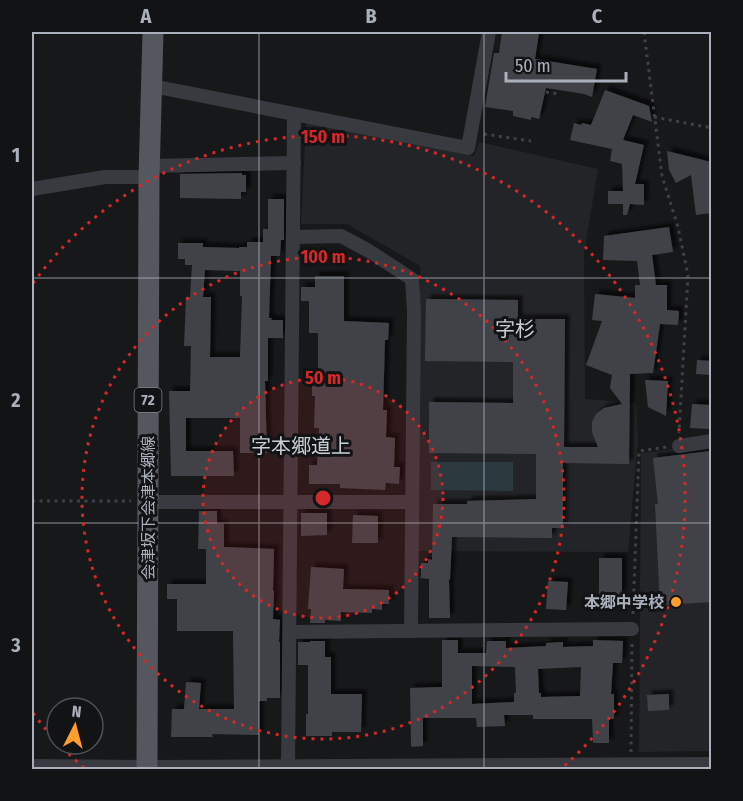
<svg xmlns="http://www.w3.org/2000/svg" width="743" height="801" viewBox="0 0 743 801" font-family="'Fira Sans Condensed','Noto Sans JP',sans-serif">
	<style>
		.built { fill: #232427 }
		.water { fill: #2c393f }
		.building { fill: #414347; fill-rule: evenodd; filter: url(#shadow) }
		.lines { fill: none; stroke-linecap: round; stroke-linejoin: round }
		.path { stroke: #3e4146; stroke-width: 3; stroke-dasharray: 3 4.5; stroke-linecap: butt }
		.minor { stroke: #383a3f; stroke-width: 14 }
		.primary { stroke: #54575e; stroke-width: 21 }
		.grid { fill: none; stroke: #a9b0bb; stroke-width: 1.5; stroke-opacity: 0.55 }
		.ring { fill: none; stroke: #d62828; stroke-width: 3; stroke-dasharray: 3 6 }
		.poi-dot { fill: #ff9e2a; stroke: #121315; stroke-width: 2 }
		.labels { text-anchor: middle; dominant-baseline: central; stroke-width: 6; stroke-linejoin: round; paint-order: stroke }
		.shield { fill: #121315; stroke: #7c8189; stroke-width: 1.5 }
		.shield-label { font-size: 15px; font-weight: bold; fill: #a9b0bb }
		.street-label { font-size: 16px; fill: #a9b0bb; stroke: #121315 }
		.poi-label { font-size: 16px; font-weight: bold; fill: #a9b0bb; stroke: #121315; text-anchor: end }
		.quarter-label { font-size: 20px; fill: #cacfd6; stroke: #121315 }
		.centre { fill: #d62828; stroke: #121315; stroke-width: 3 }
		.ring-label { font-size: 18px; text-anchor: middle; font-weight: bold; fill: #d62828; stroke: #121315; stroke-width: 6; stroke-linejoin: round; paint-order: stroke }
		.neatline { fill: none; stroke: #a9b0bb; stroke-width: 2 }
		.grid-label { font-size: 20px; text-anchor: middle; font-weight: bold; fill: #a9b0bb }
	</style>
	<defs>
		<filter id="shadow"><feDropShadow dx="4.5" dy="-4.5" stdDeviation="1.5" flood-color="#0009"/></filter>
	</defs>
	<rect width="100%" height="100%" fill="#17181a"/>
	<g class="built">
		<polygon points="306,123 393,138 474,156 479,142 598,169 584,253 585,399 636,403 638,440 628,552 417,551 420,266 347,224 301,224"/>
		<polygon points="711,444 711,751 639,752 641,453"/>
	</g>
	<polygon class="water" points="431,462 513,462 513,491 431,490"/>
	<g class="building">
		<polygon points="502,32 524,32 539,33 535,59 597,69 592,97 584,94 546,88 539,119 531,117 531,120 513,116 513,111 485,107 494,53 499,53"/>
		<polygon points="605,90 649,106 652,122 633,115 623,140 644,145 635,184 644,184 644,205 630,204 627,215 623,215 623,204 608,204 608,191 623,191 622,164 610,161 612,149 570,140 574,123 581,125 582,123 591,125"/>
		<polygon points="667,151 711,162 711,213 696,215 691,175 676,183 669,170"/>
		<polygon points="242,173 242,175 246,175 246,192 241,192 241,199 180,198 180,174"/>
		<path d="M 268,199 L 284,199 L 284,240 L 281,240 L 280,256 L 271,256 L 269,318 L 272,318 L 271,320 L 283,320 L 283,338 L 268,338 L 268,381 L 265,381 L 267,453 L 240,453 L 240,418 L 186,418 L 186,451 L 233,451 L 234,476 L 171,476 L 169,391 L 190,391 L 191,346 L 184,346 L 186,297 L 190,297 L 192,265 L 185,265 L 185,259 L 178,259 L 178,243 L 203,243 L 203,247 L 239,248 L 239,247 L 247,247 L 247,242 L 263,242 L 263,229 L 268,229 ZM 205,270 L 240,271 L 240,296 L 242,296 L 240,357 L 210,357 L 211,297 L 203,297 Z"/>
		<polygon points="669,227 673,252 652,255 656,285 667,285 667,310 679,311 678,325 660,324 653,373 630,374 629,464 563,463 563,528 552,528 552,538 452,537 450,580 449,580 450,618 429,618 429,579 420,578 421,576 421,563 428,563 428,559 432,560 433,504 467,504 467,501 536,499 536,454 429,453 429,402 513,403 513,362 425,361 426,299 518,300 518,319 565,319 564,447 598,447 592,432 592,422 596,414 604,408 622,404 610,388 612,375 586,365 602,321 592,320 595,294 635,298 635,285 640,285 637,261 603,260 604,236"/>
		<polygon points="315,276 344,276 344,321 389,323 388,340 385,340 383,410 387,410 386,437 395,438 394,467 400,467 399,484 386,483 385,490 340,488 340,484 309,484 309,465 317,465 319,428 314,428 315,396 312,396 312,375 318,374 318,333 309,333 309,301 301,301 301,287 315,287"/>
		<polygon points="697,360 711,361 711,375 696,374"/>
		<polygon points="645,380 668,381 666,416 648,407"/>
		<polygon points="692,404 711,405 711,429 690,428"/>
		<polygon points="711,451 711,602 660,605 655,504 658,504 653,458"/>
		<polygon points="199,511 217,511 217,524 224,524 224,547 274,549 273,590 274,591 273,619 280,620 279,642 280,642 280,698 267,698 267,701 259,701 259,735 212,734 213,737 171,737 172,709 184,709 186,682 201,683 199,709 234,709 233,631 177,631 177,599 167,599 167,584 206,584 206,549 198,549"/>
		<polygon points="301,513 327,513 327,535 301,536"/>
		<polygon points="353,515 378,516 378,543 352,543"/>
		<rect x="599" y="558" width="23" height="37"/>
		<polygon points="311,567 344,569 343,589 389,590 389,604 382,604 382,610 372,609 372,613 341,612 341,621 325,620 325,623 310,623 311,609 308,609"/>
		<polygon points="548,581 568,582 566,610 546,609"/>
		<path d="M 442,640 L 458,640 L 458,653 L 486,653 L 487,641 L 506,641 L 506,648 L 546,646 L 546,643 L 563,642 L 563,647 L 593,646 L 593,640 L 623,641 L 622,663 L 613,663 L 611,694 L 614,694 L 614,719 L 609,719 L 609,743 L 593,743 L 592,719 L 533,719 L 533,715 L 504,715 L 505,726 L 477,727 L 476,718 L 423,718 L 423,746 L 412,747 L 411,745 L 410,688 L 442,687 ZM 472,666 L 515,667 L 516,693 L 514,693 L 514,702 L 472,704 ZM 581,667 L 580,696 L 541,697 L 541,693 L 539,693 L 538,669 Z"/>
		<polygon points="310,641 325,641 325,657 331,657 331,694 362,694 361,732 332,732 332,736 306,736 306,714 308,714 308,665 298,665 298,642 310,642"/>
		<polygon points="669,694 669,710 648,711 647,695"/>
	</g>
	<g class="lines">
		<g class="path">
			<polyline points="644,32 662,176 678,227 688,275 679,433"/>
			<polyline points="494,84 559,94"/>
			<polyline points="654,117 712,128"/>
			<polyline points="484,134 531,141"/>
			<polyline points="32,501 131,501"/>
			<polyline points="633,614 639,451 667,447"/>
			<polyline points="631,752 632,642"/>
		</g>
		<g class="minor">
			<polyline points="152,86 468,148 489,32"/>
			<polyline points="149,166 294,163"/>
			<polyline points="32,189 105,177 149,177"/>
			<polyline points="293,237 341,236 369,251 412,279 414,312 411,631"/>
			<polyline points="679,446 712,441"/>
			<polyline points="148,502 412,502"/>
			<polyline points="290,632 632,629"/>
			<polyline points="32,766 147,767 712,764"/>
			<polyline points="288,766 294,114"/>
		</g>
		<polyline class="primary" points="147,770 149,177 153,32"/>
	</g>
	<path class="grid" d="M 259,32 L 259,770M 484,32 L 484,770M 32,278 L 712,278M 32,523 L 712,523"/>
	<circle cx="323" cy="498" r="120" fill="#d62828" fill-opacity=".12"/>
	<g class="ring">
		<circle cx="323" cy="498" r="120"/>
		<circle cx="323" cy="498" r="241"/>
		<path d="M84 768A361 361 0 0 1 33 713M33 283A361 361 0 1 1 562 768"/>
	</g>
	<circle class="poi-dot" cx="676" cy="602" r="6"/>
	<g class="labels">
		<rect class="shield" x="134.5" y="388" width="27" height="24" rx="4.5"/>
		<g class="shield-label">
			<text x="148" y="400">72</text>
		</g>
		<g class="street-label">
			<text transform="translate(148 508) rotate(-90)">会津坂下会津本郷線</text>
		</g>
		<g class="poi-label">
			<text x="664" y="602">本郷中学校</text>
		</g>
		<g class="quarter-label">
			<text x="515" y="329">字杉</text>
			<text x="301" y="446">字本郷道上</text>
		</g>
	</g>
	<circle cx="323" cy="498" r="9" class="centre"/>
	<g class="ring-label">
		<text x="323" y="143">150 m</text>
		<text x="323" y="263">100 m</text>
		<text x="323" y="384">50 m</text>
	</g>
	<rect width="743" height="801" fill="none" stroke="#121315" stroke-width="66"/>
	<g transform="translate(75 726) rotate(6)"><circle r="28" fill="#121315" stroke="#4e5257" stroke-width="1.5"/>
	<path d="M0-4.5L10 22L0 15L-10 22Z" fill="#ff9e2a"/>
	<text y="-9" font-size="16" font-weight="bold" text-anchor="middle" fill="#a9b0bb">N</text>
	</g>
	<path d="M506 72v9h120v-9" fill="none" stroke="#a9b0bb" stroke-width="3"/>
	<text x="515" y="72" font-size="18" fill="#a9b0bb" stroke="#121315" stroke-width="4.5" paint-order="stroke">50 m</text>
	<rect x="33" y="33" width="677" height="735" class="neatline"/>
	<g class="grid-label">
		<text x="146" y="23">A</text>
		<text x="371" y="23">B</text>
		<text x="597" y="23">C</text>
		<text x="16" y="162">1</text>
		<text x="16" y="407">2</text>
		<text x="16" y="652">3</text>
	</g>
</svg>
